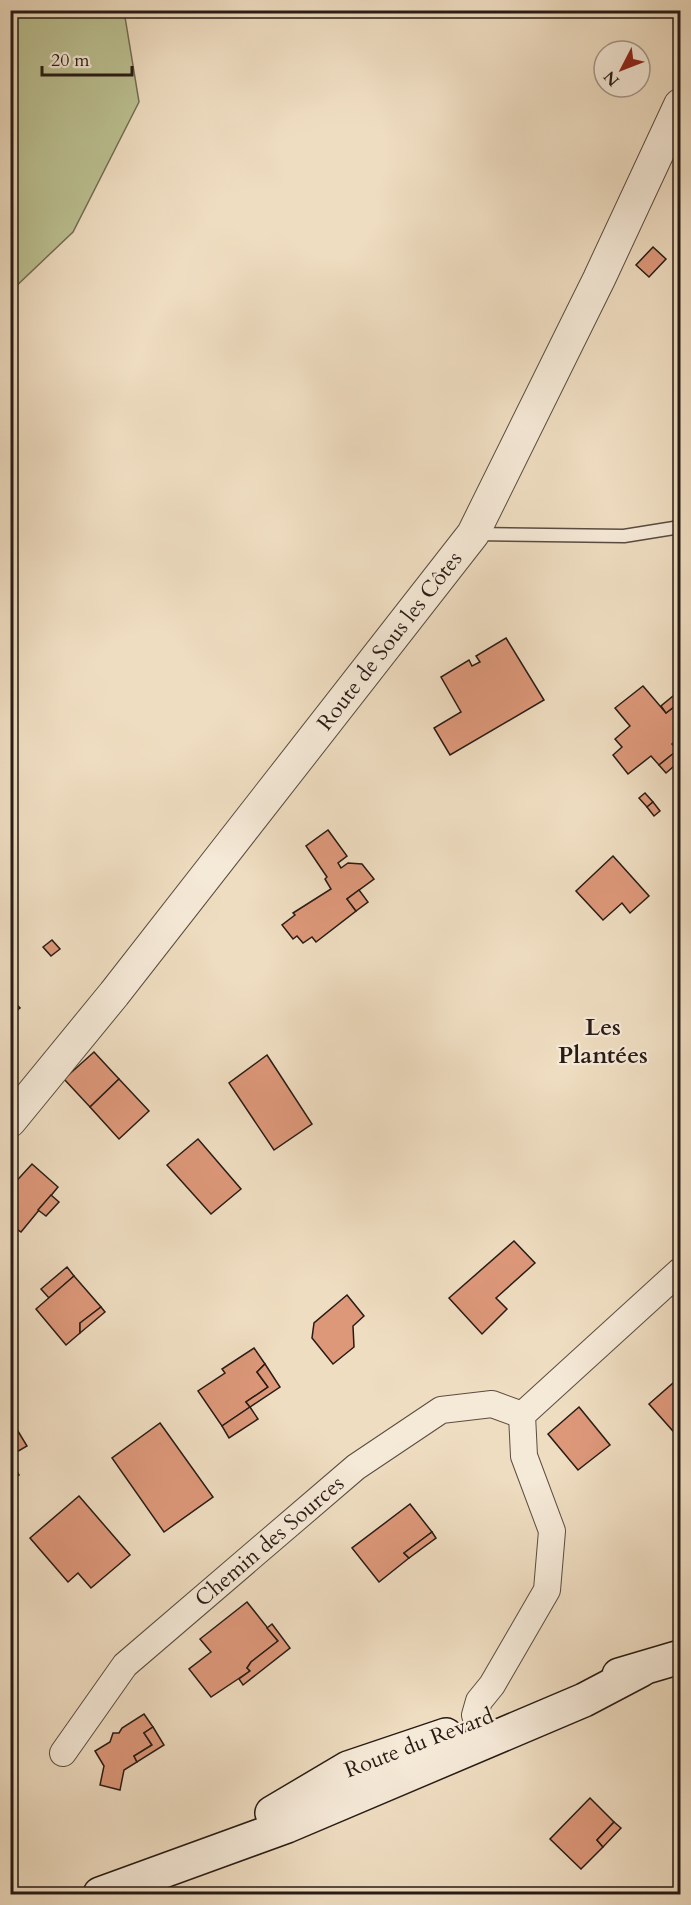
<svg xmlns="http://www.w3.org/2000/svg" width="691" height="1905" viewBox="0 0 691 1905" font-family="Cardo,serif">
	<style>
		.green { fill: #bbc091; stroke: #726e53; stroke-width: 1.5 }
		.building { fill: #dd987a; stroke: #281b15; stroke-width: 1.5 }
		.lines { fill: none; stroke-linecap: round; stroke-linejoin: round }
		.service-casing { stroke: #5a4c40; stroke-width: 15 }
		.minor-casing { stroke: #5a4c40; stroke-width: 28 }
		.tertiary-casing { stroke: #5a4c40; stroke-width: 34 }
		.secondary-casing { stroke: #281b15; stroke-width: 36 }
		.service { stroke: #f5e9d7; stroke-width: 12 }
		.minor { stroke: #f5e9d7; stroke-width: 26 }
		.tertiary { stroke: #f5e9d7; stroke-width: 32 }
		.secondary { stroke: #f5e9d7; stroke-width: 33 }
		.labels { text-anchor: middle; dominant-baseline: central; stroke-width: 4.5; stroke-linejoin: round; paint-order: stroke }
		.street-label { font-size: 22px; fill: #281b15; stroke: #f5e9d7 }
		.neighbourhood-label { font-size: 24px; font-weight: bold; fill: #281b15; stroke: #f5e9d7 }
	</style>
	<rect width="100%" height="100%" fill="#efddc1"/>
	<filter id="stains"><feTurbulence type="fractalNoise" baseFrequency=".00333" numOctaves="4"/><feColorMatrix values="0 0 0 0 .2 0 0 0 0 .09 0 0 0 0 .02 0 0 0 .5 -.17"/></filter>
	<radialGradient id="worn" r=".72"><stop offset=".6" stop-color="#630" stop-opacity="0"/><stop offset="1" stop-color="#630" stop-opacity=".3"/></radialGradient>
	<polygon class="green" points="11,10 124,11 139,102 73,232 11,291"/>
	<g class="building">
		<polygon points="653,247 666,259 649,277 636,265"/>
		<polygon points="506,638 544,700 450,755 434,728 461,712 441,677 469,660 472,666 480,662 476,656"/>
		<polygon points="643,686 666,713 679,703 680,706 680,737 672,744 678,750 659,765 651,756 628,774 613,755 622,747 615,739 630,726 615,708"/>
		<polygon points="673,696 679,703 666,713 661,706"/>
		<polygon points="680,748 680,761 666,773 659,765"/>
		<polygon points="645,793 653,802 647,807 639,798"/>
		<polygon points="653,802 660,811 654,816 647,807"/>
		<polygon points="328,830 347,856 338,863 341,868 348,863 362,864 374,879 347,899 356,911 316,942 312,937 303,943 297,936 293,939 282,925 295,915 293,913 331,889 325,879 327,877 306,846"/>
		<polygon points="613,856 649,896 630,913 622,903 603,920 576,891"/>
		<polygon points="359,890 368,902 356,911 347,899"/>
		<polygon points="52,940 60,949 51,956 43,947"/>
		<polygon points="10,998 20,1008 10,1016"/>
		<polygon points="94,1052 119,1079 90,1107 64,1079"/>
		<polygon points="267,1055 312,1124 274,1150 229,1083"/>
		<polygon points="119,1079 149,1111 119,1139 90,1107"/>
		<polygon points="198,1139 241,1189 211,1214 167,1165"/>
		<polygon points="32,1164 58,1187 21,1232 18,1230 10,1238 10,1188"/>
		<polygon points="51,1195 59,1202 46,1216 38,1210"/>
		<polygon points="514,1241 535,1263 496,1298 507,1309 482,1334 449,1298"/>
		<polygon points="67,1267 74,1276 49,1298 41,1289"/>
		<polygon points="74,1276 101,1307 80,1323 80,1333 66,1345 36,1309"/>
		<polygon points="347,1295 364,1316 353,1326 354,1347 333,1364 312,1338 314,1323"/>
		<polygon points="101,1307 105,1312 80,1333 80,1323"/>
		<polygon points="254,1348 265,1364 257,1372 268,1387 246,1402 250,1407 222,1426 198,1391 225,1373 222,1369"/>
		<polygon points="265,1364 280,1387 250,1407 246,1402 268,1387 257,1372"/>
		<polygon points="680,1377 680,1439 649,1404"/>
		<polygon points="250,1407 258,1419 229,1438 222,1426"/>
		<polygon points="579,1407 610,1445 578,1470 548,1434"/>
		<polygon points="10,1418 27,1446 10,1456"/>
		<polygon points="160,1423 213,1497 164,1532 112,1458"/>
		<polygon points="10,1459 19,1475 10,1480"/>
		<polygon points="79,1496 130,1555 91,1588 78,1573 68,1582 30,1538"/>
		<polygon points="410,1504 432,1532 404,1553 409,1558 379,1582 352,1548"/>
		<polygon points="432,1532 436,1538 409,1558 404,1553"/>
		<polygon points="247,1602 278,1641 251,1662 247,1668 250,1671 211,1697 189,1669 211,1652 200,1639"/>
		<polygon points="272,1624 290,1648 243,1685 239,1679 250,1671 247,1668 251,1662 278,1641 267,1628"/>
		<polygon points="144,1714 153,1727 144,1733 152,1745 134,1756 137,1762 124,1770 120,1790 100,1785 104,1766 95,1751 110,1742 113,1733 119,1733 122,1728"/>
		<polygon points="153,1727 164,1745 137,1762 134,1756 152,1745 144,1733"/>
		<polygon points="590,1798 614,1822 597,1840 603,1847 581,1869 550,1839"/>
		<polygon points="614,1822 621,1828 603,1847 597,1840"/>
	</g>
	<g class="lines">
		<defs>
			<polyline id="service" points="474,534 624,536 680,527"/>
			<g id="minor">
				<polyline points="483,1741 475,1715 479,1701 492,1685 547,1590 552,1531 524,1456 522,1415 680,1271"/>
				<path id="s1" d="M 63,1753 L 125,1665 L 356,1467 L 441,1410 L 492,1404 L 522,1415"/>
			</g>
			<g id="tertiary">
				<path id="s2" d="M 10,1121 L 114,994 L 473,534 L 599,279 L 680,105"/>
			</g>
			<g id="secondary">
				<polyline points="619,1675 680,1657"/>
				<polyline points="272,1813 348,1768 446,1735"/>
				<polyline points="100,1894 287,1826 584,1700 641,1670"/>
			</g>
		</defs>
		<use href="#service" class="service-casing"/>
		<use href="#minor" class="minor-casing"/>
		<use href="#tertiary" class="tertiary-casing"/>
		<use href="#secondary" class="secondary-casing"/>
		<use href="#service" class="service"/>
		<use href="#minor" class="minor"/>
		<use href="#tertiary" class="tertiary"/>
		<use href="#secondary" class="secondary"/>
	</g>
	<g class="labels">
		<g class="street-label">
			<text stroke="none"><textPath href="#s2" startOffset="612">Route de Sous les Côtes</textPath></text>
			<text stroke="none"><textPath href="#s1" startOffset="298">Chemin des Sources</textPath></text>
			<text transform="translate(419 1743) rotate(-21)">Route du Revard</text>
		</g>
		<g class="neighbourhood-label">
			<text x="603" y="1027">Les<tspan x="603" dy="28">Plantées</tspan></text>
		</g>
	</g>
	<rect width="691" height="1905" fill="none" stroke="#efddc1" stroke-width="36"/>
	<rect x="12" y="12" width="667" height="1881" fill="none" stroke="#281b15" stroke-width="3"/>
	<rect x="18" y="18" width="655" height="1869" fill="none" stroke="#281b15" stroke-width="1.5"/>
	<g transform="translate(622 69) rotate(228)"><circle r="28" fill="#f5e9d7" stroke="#a39789" stroke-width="1.5"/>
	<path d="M0-4.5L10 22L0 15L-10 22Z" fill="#8f2418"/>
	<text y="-9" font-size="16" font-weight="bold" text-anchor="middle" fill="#281b15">N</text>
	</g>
	<path d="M42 66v9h90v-9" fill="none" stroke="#281b15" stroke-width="3"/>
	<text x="51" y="66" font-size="18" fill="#281b15" stroke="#f5e9d7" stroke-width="4.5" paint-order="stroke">20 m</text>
	<rect width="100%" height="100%" filter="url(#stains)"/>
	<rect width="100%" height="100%" fill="url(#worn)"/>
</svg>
